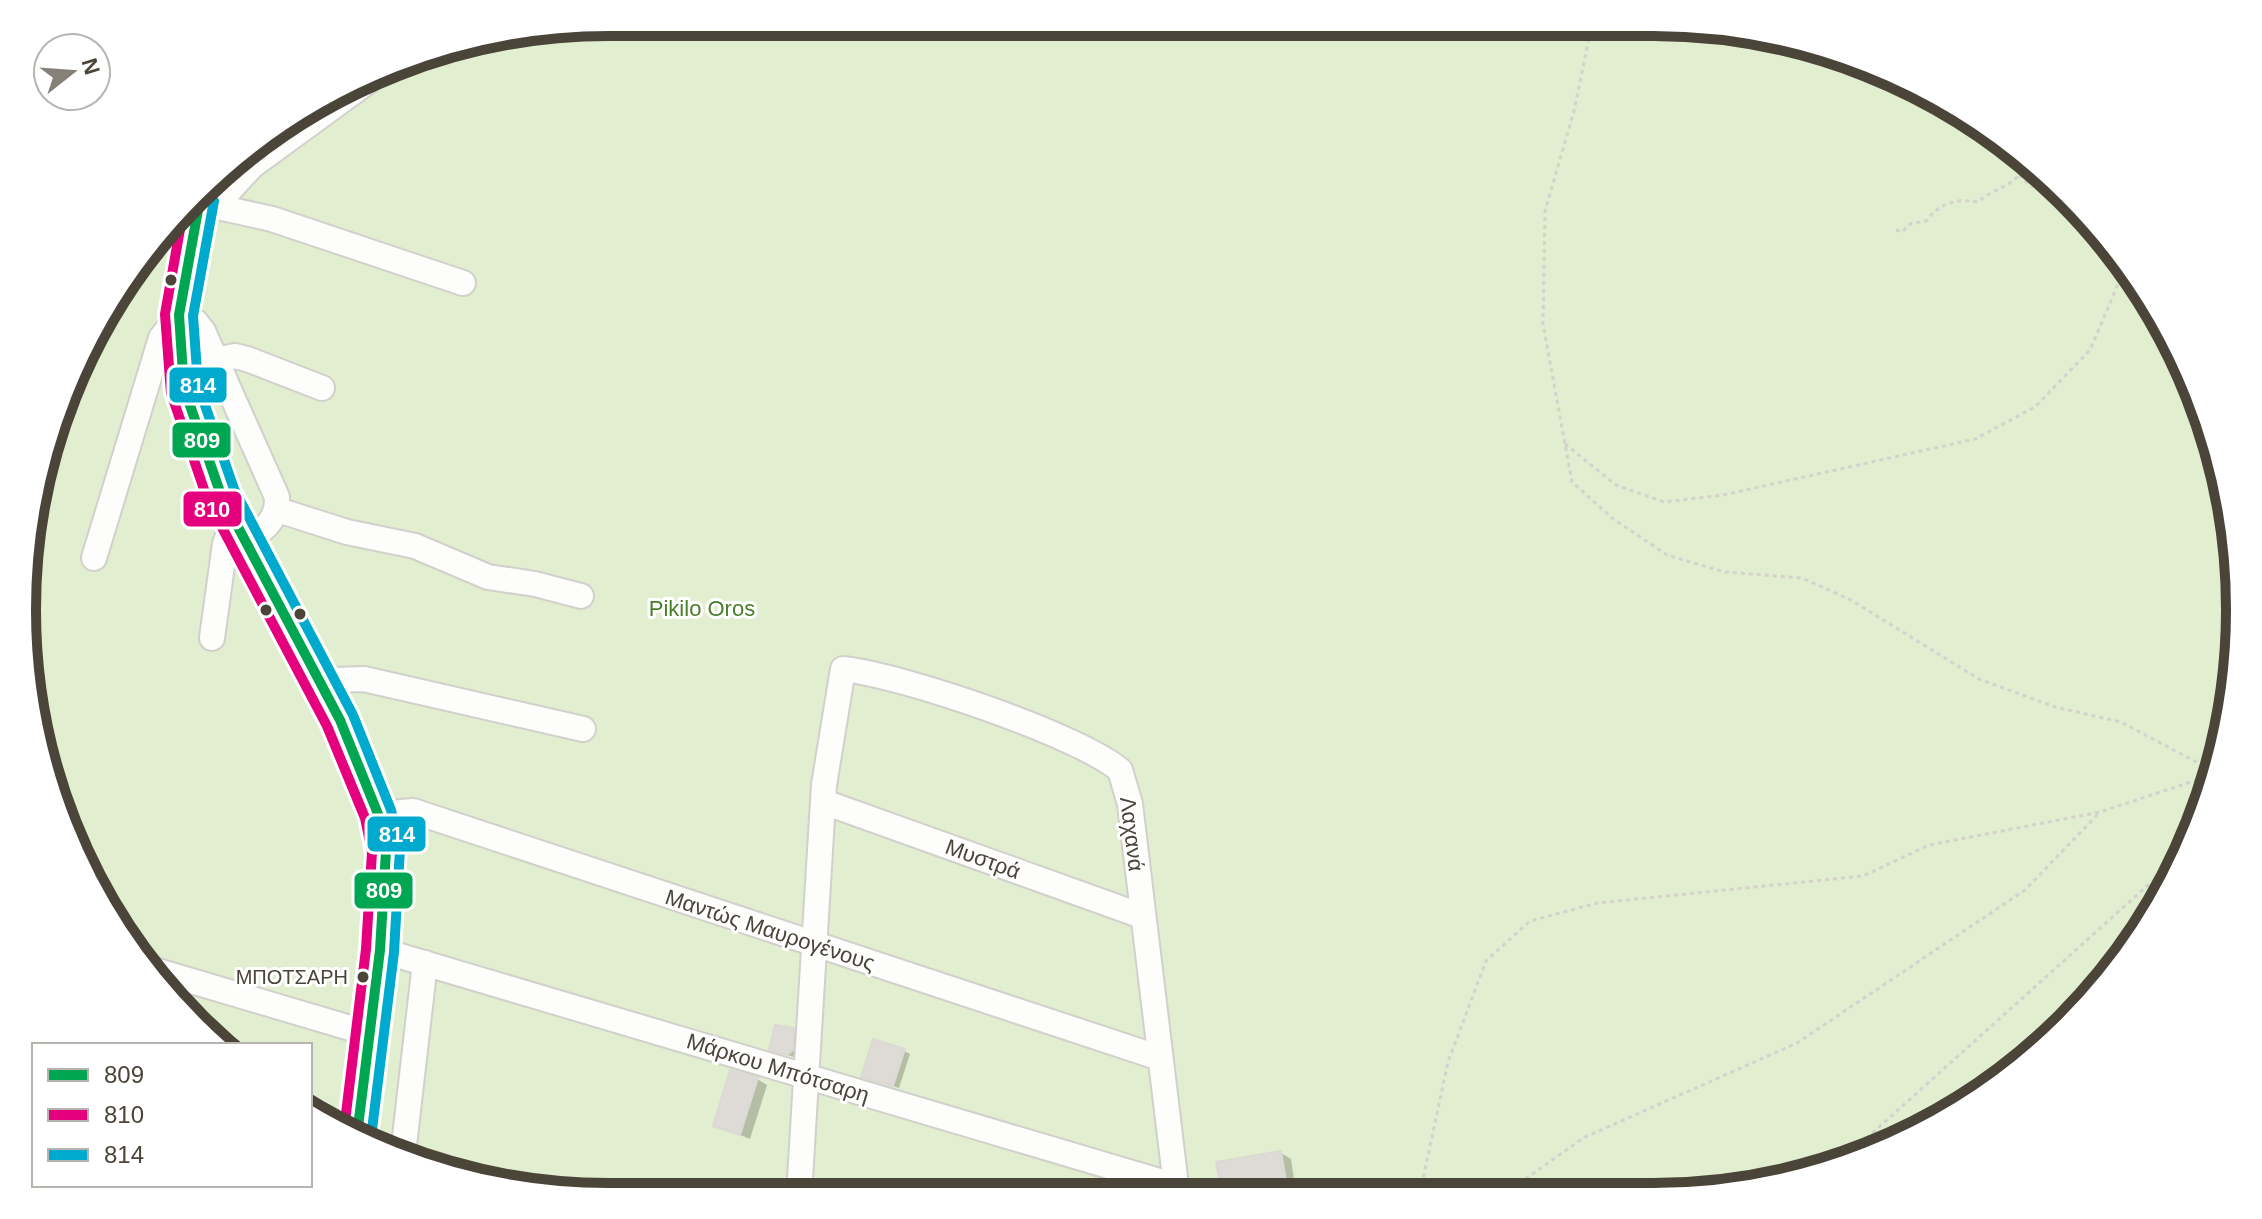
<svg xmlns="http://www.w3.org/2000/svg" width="2262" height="1219" viewBox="0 0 2262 1219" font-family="Arial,sans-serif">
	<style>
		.green { fill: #e1eecf }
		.shadow { fill: #0003 }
		.building { fill: #dedbd6; stroke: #dcd9d4; stroke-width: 2 }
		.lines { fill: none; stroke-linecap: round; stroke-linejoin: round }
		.minor-casing { stroke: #d2d0cb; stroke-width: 28 }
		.path { stroke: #d3d2cc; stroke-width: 3; stroke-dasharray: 4 4; stroke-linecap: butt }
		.minor { stroke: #fdfdfc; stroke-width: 24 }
		.bus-1-casing { stroke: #fff; stroke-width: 16 }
		.bus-2-casing { stroke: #fff; stroke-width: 16 }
		.bus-3-casing { stroke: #fff; stroke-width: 16 }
		.bus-1 { stroke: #00a651; stroke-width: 10 }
		.bus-2 { stroke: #e5007d; stroke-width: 10 }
		.bus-3 { stroke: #00a9ce; stroke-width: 10 }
		.bus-dot { fill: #4b4439; stroke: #fff; stroke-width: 3 }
		.labels { text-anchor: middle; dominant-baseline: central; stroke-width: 6; stroke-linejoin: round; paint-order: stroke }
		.bus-label { font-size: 20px; fill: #4b4439; stroke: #fff; text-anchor: end }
		.park-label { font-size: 22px; fill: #4a7f2a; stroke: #fff }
		.street-label { font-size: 22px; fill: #4b4439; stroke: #fff }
		.rim { fill: none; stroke: #4b4439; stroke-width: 10 }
		.line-badge { stroke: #fff; stroke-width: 3 }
		.badge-label { font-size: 22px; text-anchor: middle; font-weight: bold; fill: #fff }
	</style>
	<rect width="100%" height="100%" fill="#f4f2ee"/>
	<polygon class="green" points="610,22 1690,23 1805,42 1946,100 2040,167 2118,251 2179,349 2220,457 2239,571 2235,686 2209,798 2162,903 2094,997 1979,1098 1842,1166 1729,1192 572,1196 457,1177 316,1119 310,1113 310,1045 226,1045 168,997 67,835 23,648 42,458 121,283 251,144 420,53"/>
	<g class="shadow">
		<polygon points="793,1030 800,1034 798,1053 794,1057 778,1052"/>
		<polygon points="904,1051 910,1054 899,1088 863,1076"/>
		<polygon points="757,1079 767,1085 750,1139 715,1125"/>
		<polygon points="1281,1153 1291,1159 1296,1193 1224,1194"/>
	</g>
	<g class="building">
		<polygon points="775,1025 794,1028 793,1050 787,1055 769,1050"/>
		<polygon points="873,1039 905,1049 893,1086 861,1077"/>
		<polygon points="730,1070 758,1078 740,1135 713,1126"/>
		<polygon points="1281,1151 1288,1193 1222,1194 1216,1162"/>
	</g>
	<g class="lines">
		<defs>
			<g id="minor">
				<polyline points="200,199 179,315 184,388 221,495 340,720 378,814 386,851 380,950 357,1136"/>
				<polyline points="200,203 272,219 463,283"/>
				<polyline points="217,204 252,166 367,82"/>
				<polyline points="216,360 235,356 247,359 322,388"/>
				<polyline points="278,510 347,532 415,546 488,577 535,584 581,596"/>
				<path d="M 94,558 L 161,338 L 179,315 L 196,322 L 203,331 L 277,497 C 278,520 264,530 245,542"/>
				<polyline points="212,638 225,544 233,521"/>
				<polyline points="319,685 333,680 364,679 583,729"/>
				<polyline points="824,802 1142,916"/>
				<polyline points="378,814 413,811 1160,1058"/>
				<polyline points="380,950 1176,1186"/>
				<polyline points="151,969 367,1033"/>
				<polyline points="403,1154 425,963"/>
				<path d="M 799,1195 L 824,785 L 843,669 C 901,675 1076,734 1120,770 L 1130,804 L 1177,1194"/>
			</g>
		</defs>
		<use href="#minor" class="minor-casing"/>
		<g class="path">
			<polyline points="1592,23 1574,111 1545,211 1543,324 1572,482 1612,518 1667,555 1725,572 1802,578 1851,600 1979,679 2055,707 2121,722 2204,766 2213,781"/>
			<polyline points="2019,175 2031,186 2046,186 2050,179"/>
			<path d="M 1896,230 L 1902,232 L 1910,224 L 1926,221 C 1940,203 1956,198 1978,202 C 1992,189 2007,189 2019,175 L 2019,153"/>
			<polyline points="1565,444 1616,485 1664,502 1723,495 1975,439 2035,407 2090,350 2121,277 2128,267"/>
			<polyline points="1821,1171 1868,1137 2157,877 2209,776"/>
			<polyline points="1420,1193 1448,1062 1486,961 1530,921 1597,903 1863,876 1929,845 2100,812 2215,774"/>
			<polyline points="1506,1193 1583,1138 1797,1043 2025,890 2100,812"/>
		</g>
		<use href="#minor" class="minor"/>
		<defs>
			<polyline id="bus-1" points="200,199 179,315 184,388 221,495 340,720 378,814 386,851 380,950 357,1135"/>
			<polyline id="bus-2" points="182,218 165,314 171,393 208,501 327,726 365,818 372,852 366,949 344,1130"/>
			<polyline id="bus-3" points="214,201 193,316 198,385 234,489 353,715 391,810 400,849 394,952 371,1138"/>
		</defs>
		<use href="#bus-1" class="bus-1-casing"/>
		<use href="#bus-2" class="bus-2-casing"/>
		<use href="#bus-3" class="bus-3-casing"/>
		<use href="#bus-1" class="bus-1"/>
		<use href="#bus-2" class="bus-2"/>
		<use href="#bus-3" class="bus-3"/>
	</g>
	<g class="bus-dot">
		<circle cx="171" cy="280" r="7"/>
		<circle cx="266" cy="610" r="7"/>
		<circle cx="300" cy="614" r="7"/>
		<circle cx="363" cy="977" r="7"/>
	</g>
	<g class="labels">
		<g class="bus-label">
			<text x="348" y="977">ΜΠΟΤΣΑΡΗ</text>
		</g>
		<g class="park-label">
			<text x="702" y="608">Pikilo Oros</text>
		</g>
		<g class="street-label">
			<text transform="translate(1132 834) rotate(83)">Λαχανά</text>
			<text transform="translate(983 859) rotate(20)">Μυστρά</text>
			<text transform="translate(770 930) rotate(18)">Μαντώς Μαυρογένους</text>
			<text transform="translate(778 1068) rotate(17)">Μάρκου Μπότσαρη</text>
		</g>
	</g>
	<path d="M0 0H2262V1219H0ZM609 36H1653A573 573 0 0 1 2226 609V610A573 573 0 0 1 1653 1183H609A573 573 0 0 1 36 610V609A573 573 0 0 1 609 36Z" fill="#fff" fill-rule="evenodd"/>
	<path class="rim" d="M609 36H1653A573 573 0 0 1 2226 609V610A573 573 0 0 1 1653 1183H609A573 573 0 0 1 36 610V609A573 573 0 0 1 609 36Z"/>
	<g class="line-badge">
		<rect x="168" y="366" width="60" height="38" rx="8" fill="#00a9ce"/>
		<rect x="171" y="421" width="61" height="38" rx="8" fill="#00a651"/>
		<rect x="182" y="490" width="61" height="38" rx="8" fill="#e5007d"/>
		<rect x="366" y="815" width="61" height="38" rx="8" fill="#00a9ce"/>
		<rect x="353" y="871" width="61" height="39" rx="8" fill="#00a651"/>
	</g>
	<g class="badge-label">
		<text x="198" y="393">814</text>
		<text x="202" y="448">809</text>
		<text x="212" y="517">810</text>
		<text x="397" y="842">814</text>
		<text x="384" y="898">809</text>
	</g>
	<rect x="32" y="1043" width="280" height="144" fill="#ffffff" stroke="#b7b4b0" stroke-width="2"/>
	<rect x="48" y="1069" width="40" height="12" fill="#00a651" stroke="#b7b4b0" stroke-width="2"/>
	<text x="104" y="1083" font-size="24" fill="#4b4439">809</text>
	<rect x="48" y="1109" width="40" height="12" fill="#e5007d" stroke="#b7b4b0" stroke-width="2"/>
	<text x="104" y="1123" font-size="24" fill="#4b4439">810</text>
	<rect x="48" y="1149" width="40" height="12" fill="#00a9ce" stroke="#b7b4b0" stroke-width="2"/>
	<text x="104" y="1163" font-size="24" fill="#4b4439">814</text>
	<g transform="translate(72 72) rotate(73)"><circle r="38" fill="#ffffff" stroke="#b7b4b0" stroke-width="2"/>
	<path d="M0-6L14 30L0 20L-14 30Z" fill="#868178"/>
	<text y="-12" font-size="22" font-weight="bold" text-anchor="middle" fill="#4b4439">N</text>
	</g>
</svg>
